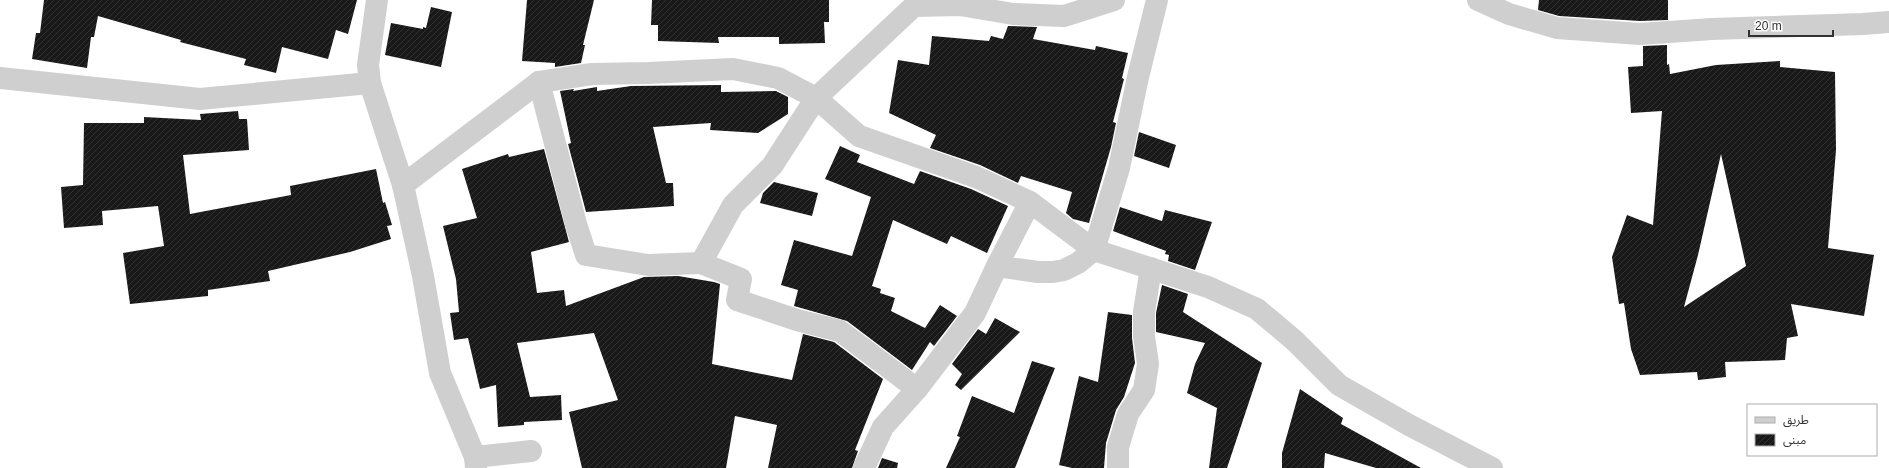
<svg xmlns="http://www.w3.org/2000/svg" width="1889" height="468" viewBox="0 0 1889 468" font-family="Arial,'Noto Sans Arabic',sans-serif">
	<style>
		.building { fill: url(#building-hatch); fill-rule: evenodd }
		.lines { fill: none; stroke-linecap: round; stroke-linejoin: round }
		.minor { stroke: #cfcfcf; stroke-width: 22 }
	</style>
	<defs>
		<pattern id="building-hatch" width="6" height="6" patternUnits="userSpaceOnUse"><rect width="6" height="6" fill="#191919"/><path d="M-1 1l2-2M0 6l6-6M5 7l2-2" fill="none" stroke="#323232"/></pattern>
	</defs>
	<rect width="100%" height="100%" fill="#fff"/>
	<g class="building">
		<polygon points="44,0 357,0 348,34 336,30 328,59 282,47 276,73 244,65 246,59 180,42 181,40 98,16 94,37 91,37 87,68 32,59 36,33 40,33"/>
		<polygon points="527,0 594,0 583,45 585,45 581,63 555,67 555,63 522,61"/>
		<polygon points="652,0 829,0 829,22 824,22 825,43 779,44 779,37 718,37 719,43 658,41 658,25 651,25"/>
		<polygon points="1539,0 1668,0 1668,20 1640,21 1559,16 1538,10"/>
		<polygon points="431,7 452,12 441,67 385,55 391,23 423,29 423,27 426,28"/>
		<polygon points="1008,26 1037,27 1033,39 1095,50 1096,46 1128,53 1122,78 1124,79 1113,122 1116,123 1111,147 1089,223 1073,219 1066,213 1072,192 1021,176 1018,183 980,165 930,148 936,135 889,113 898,60 929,65 932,36 989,41 991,36 1003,39"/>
		<path d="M 1667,45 L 1667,65 L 1669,64 L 1670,74 L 1716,65 L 1780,61 L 1780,67 L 1835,72 L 1836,150 L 1828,248 L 1874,255 L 1864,316 L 1791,304 L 1798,336 L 1787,338 L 1785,360 L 1725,362 L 1726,377 L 1698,380 L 1697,372 L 1640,375 L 1631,349 L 1624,303 L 1619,304 L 1612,257 L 1627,215 L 1653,225 L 1662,111 L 1631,113 L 1628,67 L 1643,66 L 1643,46 ZM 1721,154 L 1746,266 L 1684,307 L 1698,255 Z"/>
		<polygon points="721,85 721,92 776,91 788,97 788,114 758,133 710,130 711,123 653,127 666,183 673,183 674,206 586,212 568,144 571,143 560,91 574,89 573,91 597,87 597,91 631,86"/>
		<polygon points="238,111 239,119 247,119 249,150 183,155 190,214 291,195 290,186 376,169 383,203 385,202 392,225 387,226 391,239 350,252 268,271 270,281 208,290 208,296 130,304 123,253 164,246 158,206 102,211 103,225 64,228 61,187 83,185 84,123 144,123 144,117 201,120 200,114"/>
		<polygon points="1139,132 1176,145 1169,168 1134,156"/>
		<polygon points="840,146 860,155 857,162 914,184 920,171 971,189 1008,206 987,253 951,236 947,244 893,220 872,286 881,289 880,293 895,298 891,311 925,328 940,305 957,316 934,346 930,342 912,370 847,321 794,306 798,290 781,285 794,240 852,256 871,197 825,179"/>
		<polygon points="544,149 569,242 531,252 537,293 564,290 566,306 644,277 678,276 714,282 720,284 712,364 792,380 803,334 834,342 883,379 855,450 858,451 852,468 768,468 777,425 735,416 726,468 582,468 569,412 618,400 594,333 517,343 530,397 561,395 562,420 524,422 524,425 498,427 496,385 480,389 468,338 454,340 450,313 459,312 456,279 443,226 477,218 462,169 508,154 509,157"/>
		<polygon points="774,182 818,193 812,216 760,203 763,193"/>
		<polygon points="1120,207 1162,221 1165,210 1212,222 1195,270 1168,261 1169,255 1165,254 1166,251 1113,231"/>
		<polygon points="1162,285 1188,294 1183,312 1262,363 1227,468 1209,468 1217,408 1187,393 1195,364 1205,343 1156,332 1156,313"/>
		<polygon points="1108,312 1132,315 1132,338 1135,363 1124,397 1116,410 1106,443 1104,468 1072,468 1059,465 1079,376 1098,382"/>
		<polygon points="995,318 1020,332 961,390 955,385 962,374 952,364 978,329 986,334"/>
		<polygon points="1032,361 1055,368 1015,468 946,468 960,437 957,436 972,396 1014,413"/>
		<polygon points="1300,389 1343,418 1341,424 1421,468 1376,468 1325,453 1324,468 1282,468 1282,453"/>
		<polygon points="882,458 898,463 897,468 878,468"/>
	</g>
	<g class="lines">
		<g class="minor">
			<polyline points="377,0 368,65 370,83 403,185 423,276 440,373 475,457 476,468"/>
			<polyline points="1478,0 1509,14 1557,28 1640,34 1712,29 1863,24 1889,22"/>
			<polyline points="0,78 200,99 370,83"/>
			<polyline points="539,82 576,224 586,255 648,265 701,263 733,205 772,166 816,98 914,6 960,5 1013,14 1064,16 1114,0"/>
			<polyline points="403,185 539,82 592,74 648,73 733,69 778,78 816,98 859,136 976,177 1030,202 1094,250 1208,287 1257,309 1295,341 1339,385 1409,425 1492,468"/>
			<polyline points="1030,202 997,266 1038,272 1053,272 1064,270 1078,263 1094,250 1119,168 1138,77 1157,0"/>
			<polyline points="701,263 741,279 737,300 797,320 840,331 917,389"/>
			<polyline points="475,457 531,451"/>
			<polyline points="864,468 883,427 917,389 975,313 997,266"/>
			<polyline points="1118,468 1118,447 1128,414 1144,390 1148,364 1144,336 1144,312 1151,268"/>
		</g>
	</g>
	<rect x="1747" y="404" width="130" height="52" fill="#ffffff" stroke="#adadad"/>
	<rect x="1755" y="417" width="20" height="6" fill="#cfcfcf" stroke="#adadad"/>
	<text x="1783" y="424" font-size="12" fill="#323232">طريق</text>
	<rect x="1755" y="434" width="20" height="12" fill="url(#building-hatch)" stroke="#adadad"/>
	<text x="1783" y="444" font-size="12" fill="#323232">مبنى</text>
	<path d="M1749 30v6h84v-6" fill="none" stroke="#323232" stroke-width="2"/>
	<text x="1755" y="30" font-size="12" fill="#323232" stroke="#ffffff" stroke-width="3" paint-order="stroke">20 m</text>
</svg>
